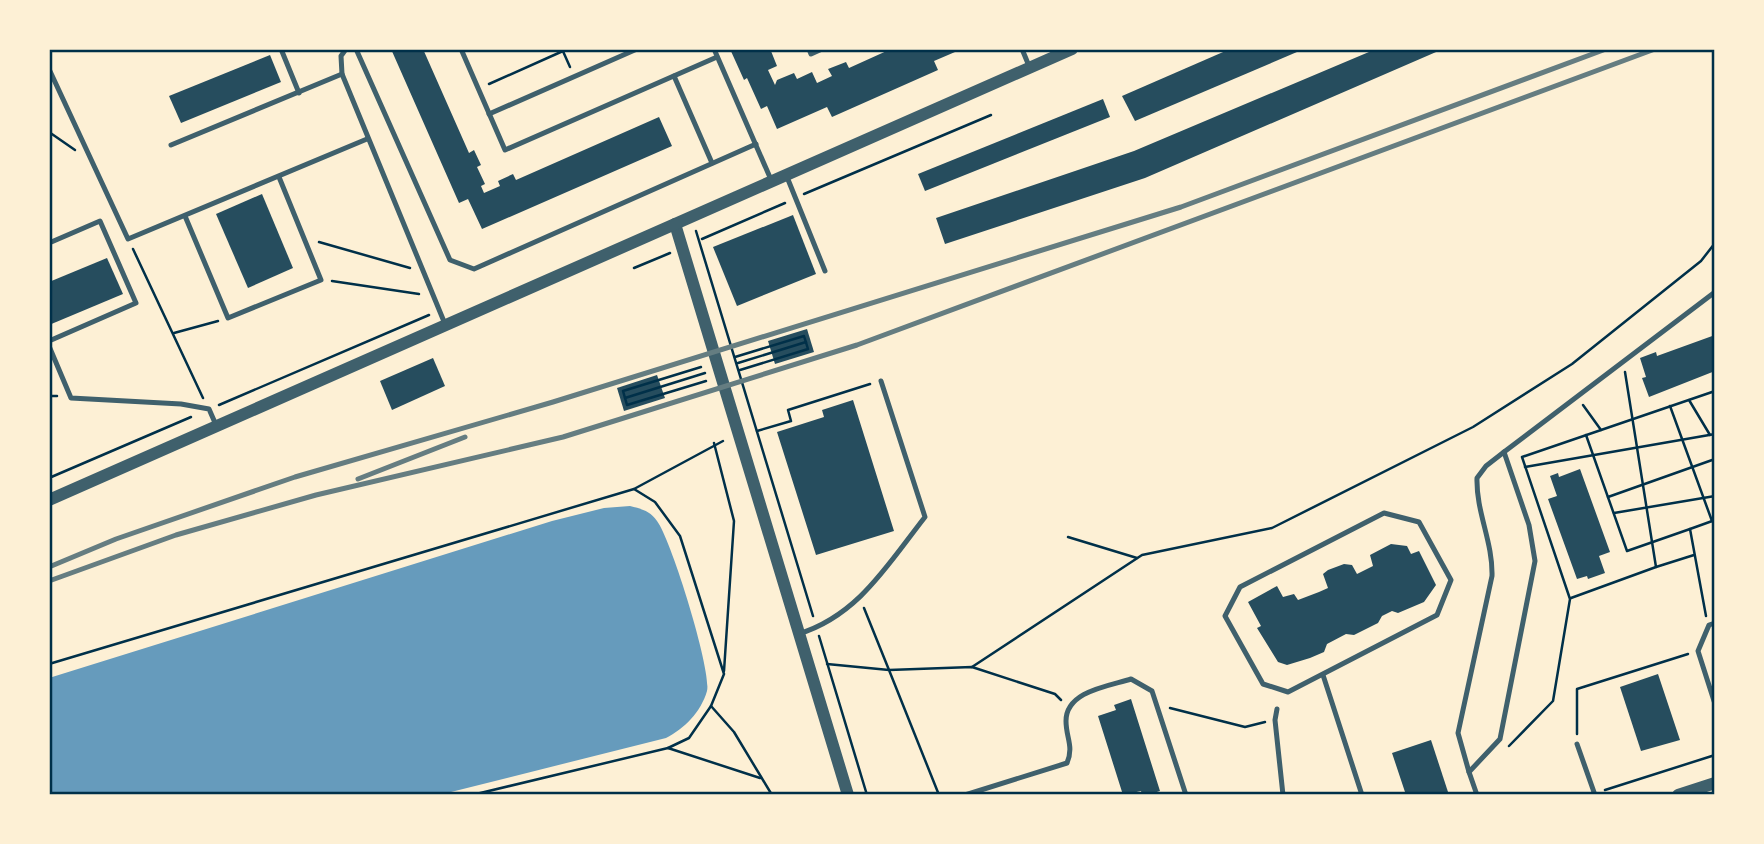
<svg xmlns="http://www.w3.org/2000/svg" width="1764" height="844" viewBox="0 0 1764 844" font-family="Lato,sans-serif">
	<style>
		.water { fill: #669bbc }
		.building { fill: #264d5e }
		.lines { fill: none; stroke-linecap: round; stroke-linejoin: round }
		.path { stroke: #003049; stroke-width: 2.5 }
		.service { stroke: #3f606c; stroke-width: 5 }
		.tertiary { stroke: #3f606c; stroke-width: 12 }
		.rail { stroke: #657d81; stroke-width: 5 }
		.neatline { fill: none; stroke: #003049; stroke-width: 2.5 }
	</style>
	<rect width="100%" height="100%" fill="#fdf0d5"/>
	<path class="water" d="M 630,506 C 642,509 650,511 657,521 C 671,539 712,671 707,691 C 701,712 684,729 666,738 L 439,795 L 49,795 L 49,678 L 552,521 L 604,508 Z"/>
	<g class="building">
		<polygon points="391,49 423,49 469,153 474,150 481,165 477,167 485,184 481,186 484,193 500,186 498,181 513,174 516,180 659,117 672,146 482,229 468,199 459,203"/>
		<polygon points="730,49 776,49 771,51 777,66 768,70 775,85 777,80 794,73 797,79 812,72 817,83 832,76 828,69 846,62 849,68 891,49 962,49 934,61 938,70 832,117 827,107 777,129 767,106 761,109 747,78 744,80"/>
		<polygon points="1230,49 1304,49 1135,121 1122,96"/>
		<polygon points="1376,49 1443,49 1145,178 945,244 936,218 1134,151"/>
		<polygon points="270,55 281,82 181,123 169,96"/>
		<polygon points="1103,99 1110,117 925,191 918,174"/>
		<polygon points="262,194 293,268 248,288 216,214"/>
		<polygon points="793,215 816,274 737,306 713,247"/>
		<polygon points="107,258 123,294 49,325 49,282"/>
		<polygon points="807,329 814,352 775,364 768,341"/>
		<polygon points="1715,335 1715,371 1649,397 1642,378 1646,377 1640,358 1656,352 1657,356"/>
		<polygon points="433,358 445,386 392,410 380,381"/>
		<polygon points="657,375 665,398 624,411 617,388"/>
		<polygon points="853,400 894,531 816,555 777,432 824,417 822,410"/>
		<polygon points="1580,469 1610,552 1599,556 1605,573 1588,579 1587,576 1577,579 1548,499 1557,496 1550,476 1558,473 1559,477"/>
		<polygon points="1391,544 1407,546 1411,554 1419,551 1436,585 1424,602 1398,613 1392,611 1382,616 1378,623 1354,635 1346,634 1327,644 1324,652 1310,658 1287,665 1278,662 1257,628 1261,626 1248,602 1277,586 1283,597 1294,594 1298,600 1319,592 1328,588 1323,574 1328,570 1344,564 1352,565 1357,574 1373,566 1370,555"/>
		<polygon points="1658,674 1680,740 1641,751 1620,687"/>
		<polygon points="1131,699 1160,791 1147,795 1142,795 1141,791 1123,795 1098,716 1116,710 1114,705"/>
		<polygon points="1431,740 1449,795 1406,795 1392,753"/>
	</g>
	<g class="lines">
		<g class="path">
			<polyline points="562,49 570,67"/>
			<polyline points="489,84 563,51"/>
			<polyline points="49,132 75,150"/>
			<polyline points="804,194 991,115"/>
			<polyline points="696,231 813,616"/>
			<polyline points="702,239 785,203"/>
			<polyline points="319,242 410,268"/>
			<polyline points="133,249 203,398"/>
			<polyline points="634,268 670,253"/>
			<polyline points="332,281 419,294"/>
			<polyline points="174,333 218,321"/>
			<polyline points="735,357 804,336 808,349 740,370"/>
			<polyline points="738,363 806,342"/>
			<polyline points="701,367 623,391 627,405 706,381"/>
			<polyline points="1625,372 1656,567 1694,555"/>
			<polyline points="49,396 57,396"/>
			<polyline points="625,398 705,373"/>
			<polyline points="1689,400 1710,435"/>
			<polyline points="219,405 429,315"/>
			<polyline points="1583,405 1601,430"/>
			<polyline points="1670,406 1712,521"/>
			<polyline points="757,431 791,421 788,410 870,384"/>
			<polyline points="1586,435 1627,551 1690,529"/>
			<polyline points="714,443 734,521 724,671"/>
			<polyline points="1525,467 1715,434"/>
			<polyline points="49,478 191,417"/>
			<polyline points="634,489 723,441"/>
			<polyline points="1608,497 1715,459"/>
			<polyline points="1614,513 1715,496"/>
			<polyline points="1068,537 1137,558"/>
			<polyline points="1571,598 1656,567"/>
			<polyline points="864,608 889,670 972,667 1055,694 1061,700"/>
			<polyline points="1706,616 1690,529 1715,520"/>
			<polyline points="819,636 867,795"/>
			<polyline points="49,664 634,489 655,502 680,536 724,674 711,706 689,738 668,748"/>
			<polyline points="827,664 889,670 939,795"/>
			<polyline points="972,667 1142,555 1272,528 1473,427 1572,364 1701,261 1715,243"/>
			<polyline points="711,706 734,732 772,795"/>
			<polyline points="1170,708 1245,727 1265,722"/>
			<polyline points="1577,734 1577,689 1688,654"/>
			<polyline points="1509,746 1553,701 1570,599 1522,457 1715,391"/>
			<polyline points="1605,790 1715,755"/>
			<polyline points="472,795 668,748 760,778"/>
		</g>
		<g class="service">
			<polyline points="281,49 299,93"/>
			<polyline points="346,49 341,56 342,74 445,324"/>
			<polyline points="356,49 450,260 474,269 756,144"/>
			<polyline points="461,49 505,150 717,57"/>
			<polyline points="714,49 772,182"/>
			<polyline points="809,49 811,54 822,49"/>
			<polyline points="1022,49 1029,66"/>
			<polyline points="49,69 128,239 367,139"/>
			<polyline points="674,76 712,163"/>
			<polyline points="489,114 637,49"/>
			<polyline points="171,145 342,74"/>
			<polyline points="787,177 825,271"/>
			<polyline points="185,216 228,318 321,280 279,177"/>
			<polyline points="49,243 100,221 136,303 49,341"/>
			<polyline points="49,346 71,398 181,404 209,409 216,425"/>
			<polygon points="1384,513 1419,522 1451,580 1437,615 1288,692 1263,684 1225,616 1240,587"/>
			<polyline points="1715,623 1709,625 1698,651 1715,704"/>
			<path d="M 798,634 C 858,616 888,564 925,517 L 881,381"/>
			<polyline points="1323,675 1362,795"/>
			<polyline points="1277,709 1275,720 1283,795"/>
			<polyline points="1577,744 1595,795"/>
			<path d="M 1469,772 L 1458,733 L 1492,576 C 1493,542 1476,512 1477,478 L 1486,466 L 1504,452"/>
			<path d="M 965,795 L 1067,763 C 1074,746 1066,738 1066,721 C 1066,691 1109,686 1131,679 L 1152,691 L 1186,795"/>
			<polyline points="1477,795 1469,772 1500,739 1535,561 1529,525 1504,452 1715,292"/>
		</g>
		<g class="tertiary">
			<polyline points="675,224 848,795"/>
			<polyline points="49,500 1072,49"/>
			<polyline points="1678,795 1715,783"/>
		</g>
		<g class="rail">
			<polyline points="358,479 465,437"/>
			<polyline points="49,567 116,539 295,477 553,402 1181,207 1606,49"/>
			<polyline points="49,581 176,535 316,495 563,437 857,345 1655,49"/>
		</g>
	</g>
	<rect width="1764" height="844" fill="none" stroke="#fdf0d5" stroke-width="102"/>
	<rect x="51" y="51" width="1662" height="742" class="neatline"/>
</svg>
